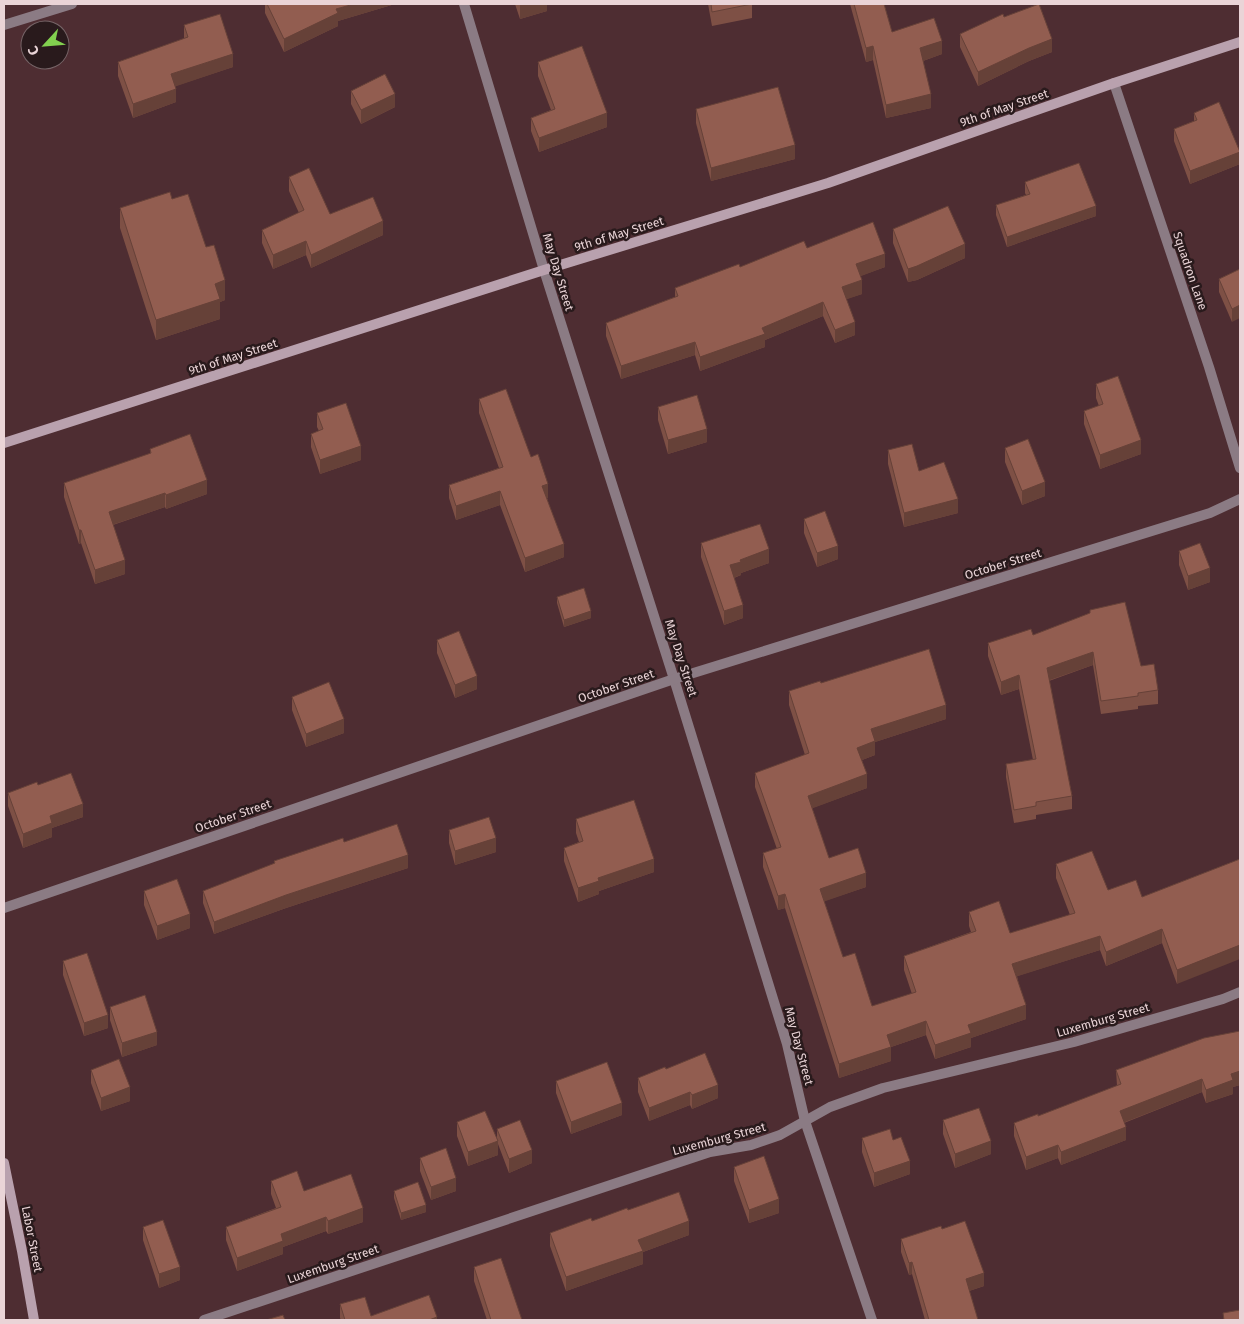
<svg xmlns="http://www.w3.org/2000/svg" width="1244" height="1324" viewBox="0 0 1244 1324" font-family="'Fira Sans',sans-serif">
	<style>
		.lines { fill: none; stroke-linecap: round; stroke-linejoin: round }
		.street { stroke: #8b7b84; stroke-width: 10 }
		.secondary { stroke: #b9a1ae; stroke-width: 10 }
		.wall { fill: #7e5045 }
		.shaded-wall { fill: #664138 }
		.building { fill: #925d50; stroke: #664138 }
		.labels { text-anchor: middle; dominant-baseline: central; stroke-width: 5; stroke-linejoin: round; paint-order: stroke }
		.street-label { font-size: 12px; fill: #ead4d7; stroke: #291a1c }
	</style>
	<rect width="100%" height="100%" fill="#4e2d32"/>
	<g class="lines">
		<g class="street">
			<polyline points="464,4 544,270 674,679 787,1044 805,1121 872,1320"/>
			<polyline points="4,25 72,4"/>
			<polyline points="1114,83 1209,367 1240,468"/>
			<polyline points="4,908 674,679 1210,513 1240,499"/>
			<polyline points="204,1320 710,1152 751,1145 780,1135 830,1107 883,1088 1074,1042 1223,999 1240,992"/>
		</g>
		<g class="secondary">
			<polyline points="4,443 544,270 828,183 1114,83 1240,42"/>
			<polyline points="4,1163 22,1251 34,1320"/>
		</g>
	</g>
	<g class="wall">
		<polygon points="265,4 395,4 338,21 338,26 284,52 265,13"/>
		<polygon points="515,4 547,4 547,11 520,19"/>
		<polygon points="708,4 752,4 752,18 712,26"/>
		<polygon points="850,4 884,4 892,32 942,54 923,61 931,108 886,118 873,60 866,62"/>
		<polygon points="1004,17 1052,52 1029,61 978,86 960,47 960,34"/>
		<polygon points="184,25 233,67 175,86 176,102 133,118 118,76 118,62 184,39"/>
		<polygon points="538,62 607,127 539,152 531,131 531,118 551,110 538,76"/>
		<polygon points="351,91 395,107 361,124 351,104"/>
		<polygon points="696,109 795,159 711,181 696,123"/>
		<polygon points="1194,113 1240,164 1190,184 1174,141 1174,129 1194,121"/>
		<polygon points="289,177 330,214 383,235 311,268 306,255 273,269 262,243 262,230 299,213 289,191"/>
		<polygon points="1025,182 1096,216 1007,247 996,215 996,205 1026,195 1025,193"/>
		<polygon points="120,208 206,247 225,300 220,302 220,319 156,340 120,228"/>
		<polygon points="893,229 965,258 917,280 908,282 893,243"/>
		<polygon points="807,248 885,267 860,276 862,294 846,299 855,335 835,343 823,316 765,340 765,347 700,371 695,355 621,379 606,336 606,323 675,297 675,288 740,267"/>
		<polygon points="1240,269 1232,322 1219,292 1219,279"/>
		<polygon points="1096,384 1141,454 1100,469 1084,424 1084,411 1099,406 1096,398"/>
		<polygon points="479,399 531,457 548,498 547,498 564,557 525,572 500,505 456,520 449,498 449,485 499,468 479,413"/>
		<polygon points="658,407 707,442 668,454 658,420"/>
		<polygon points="317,413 361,460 320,474 311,447 311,434 319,431 317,427"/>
		<polygon points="1005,448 1045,496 1022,505 1005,462"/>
		<polygon points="150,449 207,494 166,509 165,507 113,525 125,574 95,584 81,543 79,544 64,497 64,483 150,454"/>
		<polygon points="888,450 919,471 958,513 904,527 888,464"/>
		<polygon points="804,519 838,559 817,567 804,533"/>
		<polygon points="701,543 769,563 741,573 741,575 734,578 743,618 724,625 701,557"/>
		<polygon points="1179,551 1210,582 1188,590 1179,565"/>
		<polygon points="557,597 591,618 564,627 557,603"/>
		<polygon points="1090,610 1141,666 1158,690 1158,704 1138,706 1138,709 1101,714 1093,665 1049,681 1072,796 1072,809 1036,815 1036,819 1014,823 1006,777 1006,764 1033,760 1019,689 1001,695 988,656 988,643 1033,635 1090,613"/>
		<polygon points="437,640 477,689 455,698 437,653"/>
		<polygon points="821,683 946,719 875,742 875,755 862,760 867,788 812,808 829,858 866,887 824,901 843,957 872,1006 912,994 904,970 904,956 971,932 969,926 969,912 1010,933 1070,915 1056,878 1056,864 1108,890 1142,897 1240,859 1177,984 1162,943 1106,966 1100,950 1017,976 1026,1019 971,1038 971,1047 935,1059 926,1035 891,1047 891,1061 839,1078 785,908 778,910 763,867 763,853 777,849 755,787 755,773 805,755 789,705 789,691"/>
		<polygon points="292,697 344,733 306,747 292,710"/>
		<polygon points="38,785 83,817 52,828 52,837 23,848 8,806 8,793"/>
		<polygon points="576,819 654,872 599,891 599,894 578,902 564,861 564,848 579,842 576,833"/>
		<polygon points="449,830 496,852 455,865 449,843"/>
		<polygon points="344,842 408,868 286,908 214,934 203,903 203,891 274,864 274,861"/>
		<polygon points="144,891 190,928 157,940 144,905"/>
		<polygon points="63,961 108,1028 84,1036 63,975"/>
		<polygon points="110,1007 157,1045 122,1057 110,1020"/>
		<polygon points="1240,1031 1240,1085 1233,1087 1233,1094 1206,1103 1202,1092 1124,1123 1126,1140 1061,1165 1058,1158 1026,1170 1014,1136 1014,1123 1038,1116 1117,1086 1116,1070"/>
		<polygon points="666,1069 718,1098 692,1109 690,1105 649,1121 638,1092 638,1078"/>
		<polygon points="91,1070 130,1101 101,1111 91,1083"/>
		<polygon points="556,1081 622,1115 571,1134 556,1093"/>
		<polygon points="943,1120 991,1154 955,1168 943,1134"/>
		<polygon points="457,1122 497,1140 497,1129 532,1163 509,1173 498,1144 498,1155 468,1166 457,1136"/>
		<polygon points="862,1138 893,1140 910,1174 874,1187 862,1152"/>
		<polygon points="420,1158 456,1191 431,1200 420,1171"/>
		<polygon points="734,1167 779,1213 749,1223 734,1181"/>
		<polygon points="271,1181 363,1222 328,1234 326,1231 283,1247 283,1254 237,1271 226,1240 226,1227 276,1208 271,1194"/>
		<polygon points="394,1191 426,1212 401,1220 394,1198"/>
		<polygon points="628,1210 689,1235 643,1252 643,1264 566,1291 550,1246 550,1233"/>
		<polygon points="143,1227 180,1280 159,1288 143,1240"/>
		<polygon points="942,1229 984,1286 969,1291 978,1320 925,1320 912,1274 909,1275 901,1252 901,1239"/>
		<polygon points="474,1267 522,1320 487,1320 474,1281"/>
		<polygon points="340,1304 371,1316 437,1320 341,1320 340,1318"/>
	</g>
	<g class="shaded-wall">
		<polygon points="354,4 395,4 338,21 338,26 284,52 284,39 336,9"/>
		<polygon points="526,4 547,4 547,11 520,19 520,5"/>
		<polygon points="1052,39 1052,52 1029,61 978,86 978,72 1029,48"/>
		<polygon points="942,41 942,54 920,62 920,48"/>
		<polygon points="873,46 873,60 866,62 866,48"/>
		<polygon points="233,54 233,67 171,88 171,74"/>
		<polygon points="176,89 176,102 133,118 133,104"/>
		<polygon points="395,94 395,107 361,124 361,110"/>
		<polygon points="931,94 931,108 886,118 886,105"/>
		<polygon points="607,113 607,127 539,152 539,138"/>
		<polygon points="795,145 795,159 711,181 711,168"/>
		<polygon points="1240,152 1240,164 1190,184 1190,171"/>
		<polygon points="1096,206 1096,216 1007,247 1007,237"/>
		<polygon points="383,221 383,235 311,268 311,255"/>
		<polygon points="306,241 306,255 273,269 273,255"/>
		<polygon points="965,244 965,258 917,280 908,282 908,269"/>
		<polygon points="885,254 885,267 856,278 856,264"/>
		<polygon points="225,280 225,300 220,302 220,319 156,340 156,320 215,284"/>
		<polygon points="862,280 862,294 842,301 842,287"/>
		<polygon points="823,302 823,316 765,340 765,347 700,371 700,357 762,328"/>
		<polygon points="1240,305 1240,318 1232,322 1232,309"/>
		<polygon points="855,322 855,335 835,343 835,330"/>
		<polygon points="695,342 695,355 621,379 621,366"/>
		<polygon points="707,429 707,442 668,454 668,440"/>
		<polygon points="1141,440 1141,454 1100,469 1100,455"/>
		<polygon points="361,446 361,460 320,474 320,460"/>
		<polygon points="207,480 207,494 166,509 166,495"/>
		<polygon points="1045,482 1045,496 1022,505 1022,491"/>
		<polygon points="548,484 548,498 542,500 542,486"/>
		<polygon points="500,491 500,505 456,520 456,506"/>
		<polygon points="165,493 165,507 109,526 109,512"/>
		<polygon points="958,499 958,513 904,527 904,513"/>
		<polygon points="79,530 81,530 81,543 79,544"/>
		<polygon points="564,544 564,557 525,572 525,558"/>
		<polygon points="838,546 838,559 817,567 817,553"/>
		<polygon points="769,549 769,563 741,573 741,575 730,579 730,565 740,560"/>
		<polygon points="125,560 125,574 95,584 95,570"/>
		<polygon points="1210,568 1210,582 1188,590 1188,576"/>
		<polygon points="743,605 743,618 724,625 724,611"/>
		<polygon points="591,611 591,618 564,627 564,620"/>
		<polygon points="1093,652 1093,665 1047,681 1047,668"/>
		<polygon points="1019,675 1019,689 1001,695 1001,682"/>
		<polygon points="477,676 477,689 455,698 455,685"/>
		<polygon points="946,705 946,719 875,742 875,755 857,762 857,748 871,729"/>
		<polygon points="344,719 344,733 306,747 306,734"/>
		<polygon points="867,774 867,788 808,810 808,796"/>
		<polygon points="83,804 83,817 52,828 52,837 23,848 23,834 50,816"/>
		<polygon points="496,838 496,852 455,865 455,851"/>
		<polygon points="408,855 408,868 286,908 214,934 214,922 286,895"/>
		<polygon points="654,859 654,872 599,891 599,894 578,902 578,888 598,878"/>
		<polygon points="866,873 866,887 820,903 820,889"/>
		<polygon points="785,894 785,908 778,910 778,896"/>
		<polygon points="190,914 190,928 157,940 157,926"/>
		<polygon points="1162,929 1162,943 1106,966 1106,952"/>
		<polygon points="1100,936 1100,950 1012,978 1012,964"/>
		<polygon points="1240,945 1240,959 1177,984 1177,970"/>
		<polygon points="1026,1005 1026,1019 971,1038 971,1047 935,1059 935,1045 968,1025"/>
		<polygon points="108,1015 108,1028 84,1036 84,1023"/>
		<polygon points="926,1021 926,1035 891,1047 891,1061 839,1078 839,1064 887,1035"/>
		<polygon points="157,1032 157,1045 122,1057 122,1043"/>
		<polygon points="1240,1071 1240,1085 1233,1087 1233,1094 1206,1103 1206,1090 1231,1074"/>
		<polygon points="1202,1079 1202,1092 1120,1124 1120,1111"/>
		<polygon points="718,1085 718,1098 692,1109 692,1095"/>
		<polygon points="130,1087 130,1101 101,1111 101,1098"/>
		<polygon points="690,1092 690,1105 649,1121 649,1108"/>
		<polygon points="622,1103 622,1115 571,1134 571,1122"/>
		<polygon points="1126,1127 1126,1140 1061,1165 1061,1152"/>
		<polygon points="498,1141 498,1155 468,1166 468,1152"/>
		<polygon points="991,1141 991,1154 955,1168 955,1154"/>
		<polygon points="1058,1145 1058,1158 1026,1170 1026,1157"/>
		<polygon points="532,1150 532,1163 509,1173 509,1159"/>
		<polygon points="910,1161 910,1174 874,1187 874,1173"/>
		<polygon points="456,1178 456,1191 431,1200 431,1187"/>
		<polygon points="779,1199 779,1213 749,1223 749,1210"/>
		<polygon points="426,1205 426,1212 401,1220 401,1213"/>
		<polygon points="363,1208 363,1222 328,1234 328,1221"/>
		<polygon points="326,1217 326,1231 283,1247 283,1254 237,1271 237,1258 281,1234"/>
		<polygon points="689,1221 689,1235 643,1252 643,1264 566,1291 566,1277 638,1240"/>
		<polygon points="912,1262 912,1274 909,1275 909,1263"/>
		<polygon points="180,1267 180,1280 159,1288 159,1274"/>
		<polygon points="984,1273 984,1286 966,1292 966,1279"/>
		<polygon points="437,1317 437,1320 429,1320"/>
	</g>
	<g class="building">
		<polygon points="267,4 354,4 336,9 338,13 284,39"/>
		<polygon points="711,4 752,4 712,12"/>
		<polygon points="854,4 884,4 892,32 934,18 942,41 920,48 931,94 886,105 873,46 866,48"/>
		<polygon points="1039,4 1052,39 1029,48 978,72 960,34 1003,14 1004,17"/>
		<polygon points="220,14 233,54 171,74 176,89 133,104 118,62 188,37 184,25"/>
		<polygon points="582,46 607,113 539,138 531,118 555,109 538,62"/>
		<polygon points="385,74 395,94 361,110 351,91"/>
		<polygon points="778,87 795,145 711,168 696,109"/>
		<polygon points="1219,102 1240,152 1190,171 1174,129 1197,120 1194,113"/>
		<polygon points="1079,163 1096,206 1007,237 996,205 1030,194 1025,182"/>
		<polygon points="309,168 330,214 373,197 383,221 311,255 306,241 273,255 262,230 304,210 289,177"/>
		<polygon points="170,192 172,199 188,194 206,247 214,245 225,280 215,284 220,299 156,320 120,208"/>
		<polygon points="948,206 965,244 917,266 908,269 893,229"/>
		<polygon points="873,222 885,254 856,264 862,280 842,287 855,322 835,330 823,302 762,328 765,334 700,357 695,342 621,366 606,323 678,296 675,288 739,264 740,267 804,241 807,248"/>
		<polygon points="1240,269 1240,305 1232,309 1219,279"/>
		<polygon points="1118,376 1141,440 1100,455 1084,411 1103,404 1096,384"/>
		<polygon points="506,389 531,457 538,454 548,484 542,486 564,544 525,558 500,491 456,506 449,485 503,467 479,399"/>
		<polygon points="697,395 707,429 668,440 658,407"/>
		<polygon points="346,403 361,446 320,460 311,434 323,429 317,413"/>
		<polygon points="190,434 207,480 166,495 165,493 109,512 125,560 95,570 81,530 79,530 64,483 151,453 150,449"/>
		<polygon points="1028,439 1045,482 1022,491 1005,448"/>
		<polygon points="912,444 919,471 944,462 958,499 904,513 888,450"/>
		<polygon points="825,511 838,546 817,553 804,519"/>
		<polygon points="760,524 769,549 740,560 741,562 730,565 743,605 724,611 701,543"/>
		<polygon points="1200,543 1210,568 1188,576 1179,551"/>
		<polygon points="584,588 591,611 564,620 557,597"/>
		<polygon points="1125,602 1141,666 1154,664 1158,690 1138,693 1138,696 1101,701 1093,652 1047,668 1072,796 1036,802 1036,806 1014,810 1006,764 1036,759 1019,675 1001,682 988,643 1031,629 1033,635 1090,613 1090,610"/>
		<polygon points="459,631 477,676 455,685 437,640"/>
		<polygon points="929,649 946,705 871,729 875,741 857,748 867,774 808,796 829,858 858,848 866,873 820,889 843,957 855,953 872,1006 916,992 904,956 976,931 969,912 999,901 1010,933 1075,913 1056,864 1092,851 1108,890 1136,880 1142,897 1240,859 1240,945 1177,970 1162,929 1106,952 1100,936 1012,964 1026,1005 968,1025 971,1033 935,1045 926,1021 887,1035 891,1047 839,1064 785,894 778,896 763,853 781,847 755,773 809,753 789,691 820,681 821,683"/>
		<polygon points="329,682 344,719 306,734 292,697"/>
		<polygon points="71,773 83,804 50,816 52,823 23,834 8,793 37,782 38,785"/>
		<polygon points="634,800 654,859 598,878 599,881 578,888 564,848 583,841 576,819"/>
		<polygon points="489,817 496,838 455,851 449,830"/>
		<polygon points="397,824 408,855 286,895 214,922 203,891 275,863 274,861 343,838 344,842"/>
		<polygon points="177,879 190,914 157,926 144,891"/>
		<polygon points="87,953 108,1015 84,1023 63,961"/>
		<polygon points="145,995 157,1032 122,1043 110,1007"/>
		<polygon points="1240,1031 1240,1071 1231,1074 1233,1080 1206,1090 1202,1079 1120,1111 1126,1127 1061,1152 1058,1145 1026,1157 1014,1123 1038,1114 1038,1116 1121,1084 1116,1070 1204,1038"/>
		<polygon points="705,1053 718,1085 692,1095 690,1092 649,1108 638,1078 665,1067 666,1069"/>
		<polygon points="119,1059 130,1087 101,1098 91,1070"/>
		<polygon points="607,1062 622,1103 571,1122 556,1081"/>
		<polygon points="979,1108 991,1141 955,1154 943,1120"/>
		<polygon points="485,1111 498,1141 468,1152 457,1122"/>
		<polygon points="520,1120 532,1150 509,1159 497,1129"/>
		<polygon points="890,1129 893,1140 901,1137 910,1161 874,1173 862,1138"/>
		<polygon points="446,1148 456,1178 431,1187 420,1158"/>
		<polygon points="764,1156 779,1199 749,1210 734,1167"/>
		<polygon points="297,1171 304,1191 351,1174 363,1208 328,1221 326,1217 281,1234 283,1241 237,1258 226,1227 281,1207 271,1181"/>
		<polygon points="418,1182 426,1205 401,1213 394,1191"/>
		<polygon points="679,1192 689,1221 638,1240 643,1251 566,1277 550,1233 591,1218 592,1221 627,1208 628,1210"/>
		<polygon points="163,1220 180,1267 159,1274 143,1227"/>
		<polygon points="965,1221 984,1273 966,1279 978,1320 929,1320 912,1262 909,1263 901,1239 941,1226 942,1229"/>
		<polygon points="501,1258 522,1320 491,1320 474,1267"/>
		<polygon points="429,1295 437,1317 429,1320 345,1320 340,1304 365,1297 371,1316"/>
		<polygon points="1240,1310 1240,1320 1224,1320 1223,1313"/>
		<polygon points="283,1315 285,1320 266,1320"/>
	</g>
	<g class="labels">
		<g class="street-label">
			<text transform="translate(1004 108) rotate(-19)">9th of May Street</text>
			<text transform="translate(619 234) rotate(-17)">9th of May Street</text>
			<text transform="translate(1190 271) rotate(71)">Squadron Lane</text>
			<text transform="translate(558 272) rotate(73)">May Day Street</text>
			<text transform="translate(233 357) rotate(-18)">9th of May Street</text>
			<text transform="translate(1003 564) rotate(-17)">October Street</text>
			<text transform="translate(681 658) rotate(72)">May Day Street</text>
			<text transform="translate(616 686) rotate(-19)">October Street</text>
			<text transform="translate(233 816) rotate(-19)">October Street</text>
			<text transform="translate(1103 1020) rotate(-16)">Luxemburg Street</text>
			<text transform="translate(799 1046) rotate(75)">May Day Street</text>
			<text transform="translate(719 1139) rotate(-15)">Luxemburg Street</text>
			<text transform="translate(32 1239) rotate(79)">Labor Street</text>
			<text transform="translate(333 1264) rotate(-19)">Luxemburg Street</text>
		</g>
	</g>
	<rect width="1244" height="1324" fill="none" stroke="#ead4d7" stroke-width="10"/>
	<g transform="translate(45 45) rotate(244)"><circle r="24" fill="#291a1c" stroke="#766467"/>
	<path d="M0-4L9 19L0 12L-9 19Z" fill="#82d04f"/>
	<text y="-8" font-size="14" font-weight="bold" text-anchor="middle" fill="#ead4d7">С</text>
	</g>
</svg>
